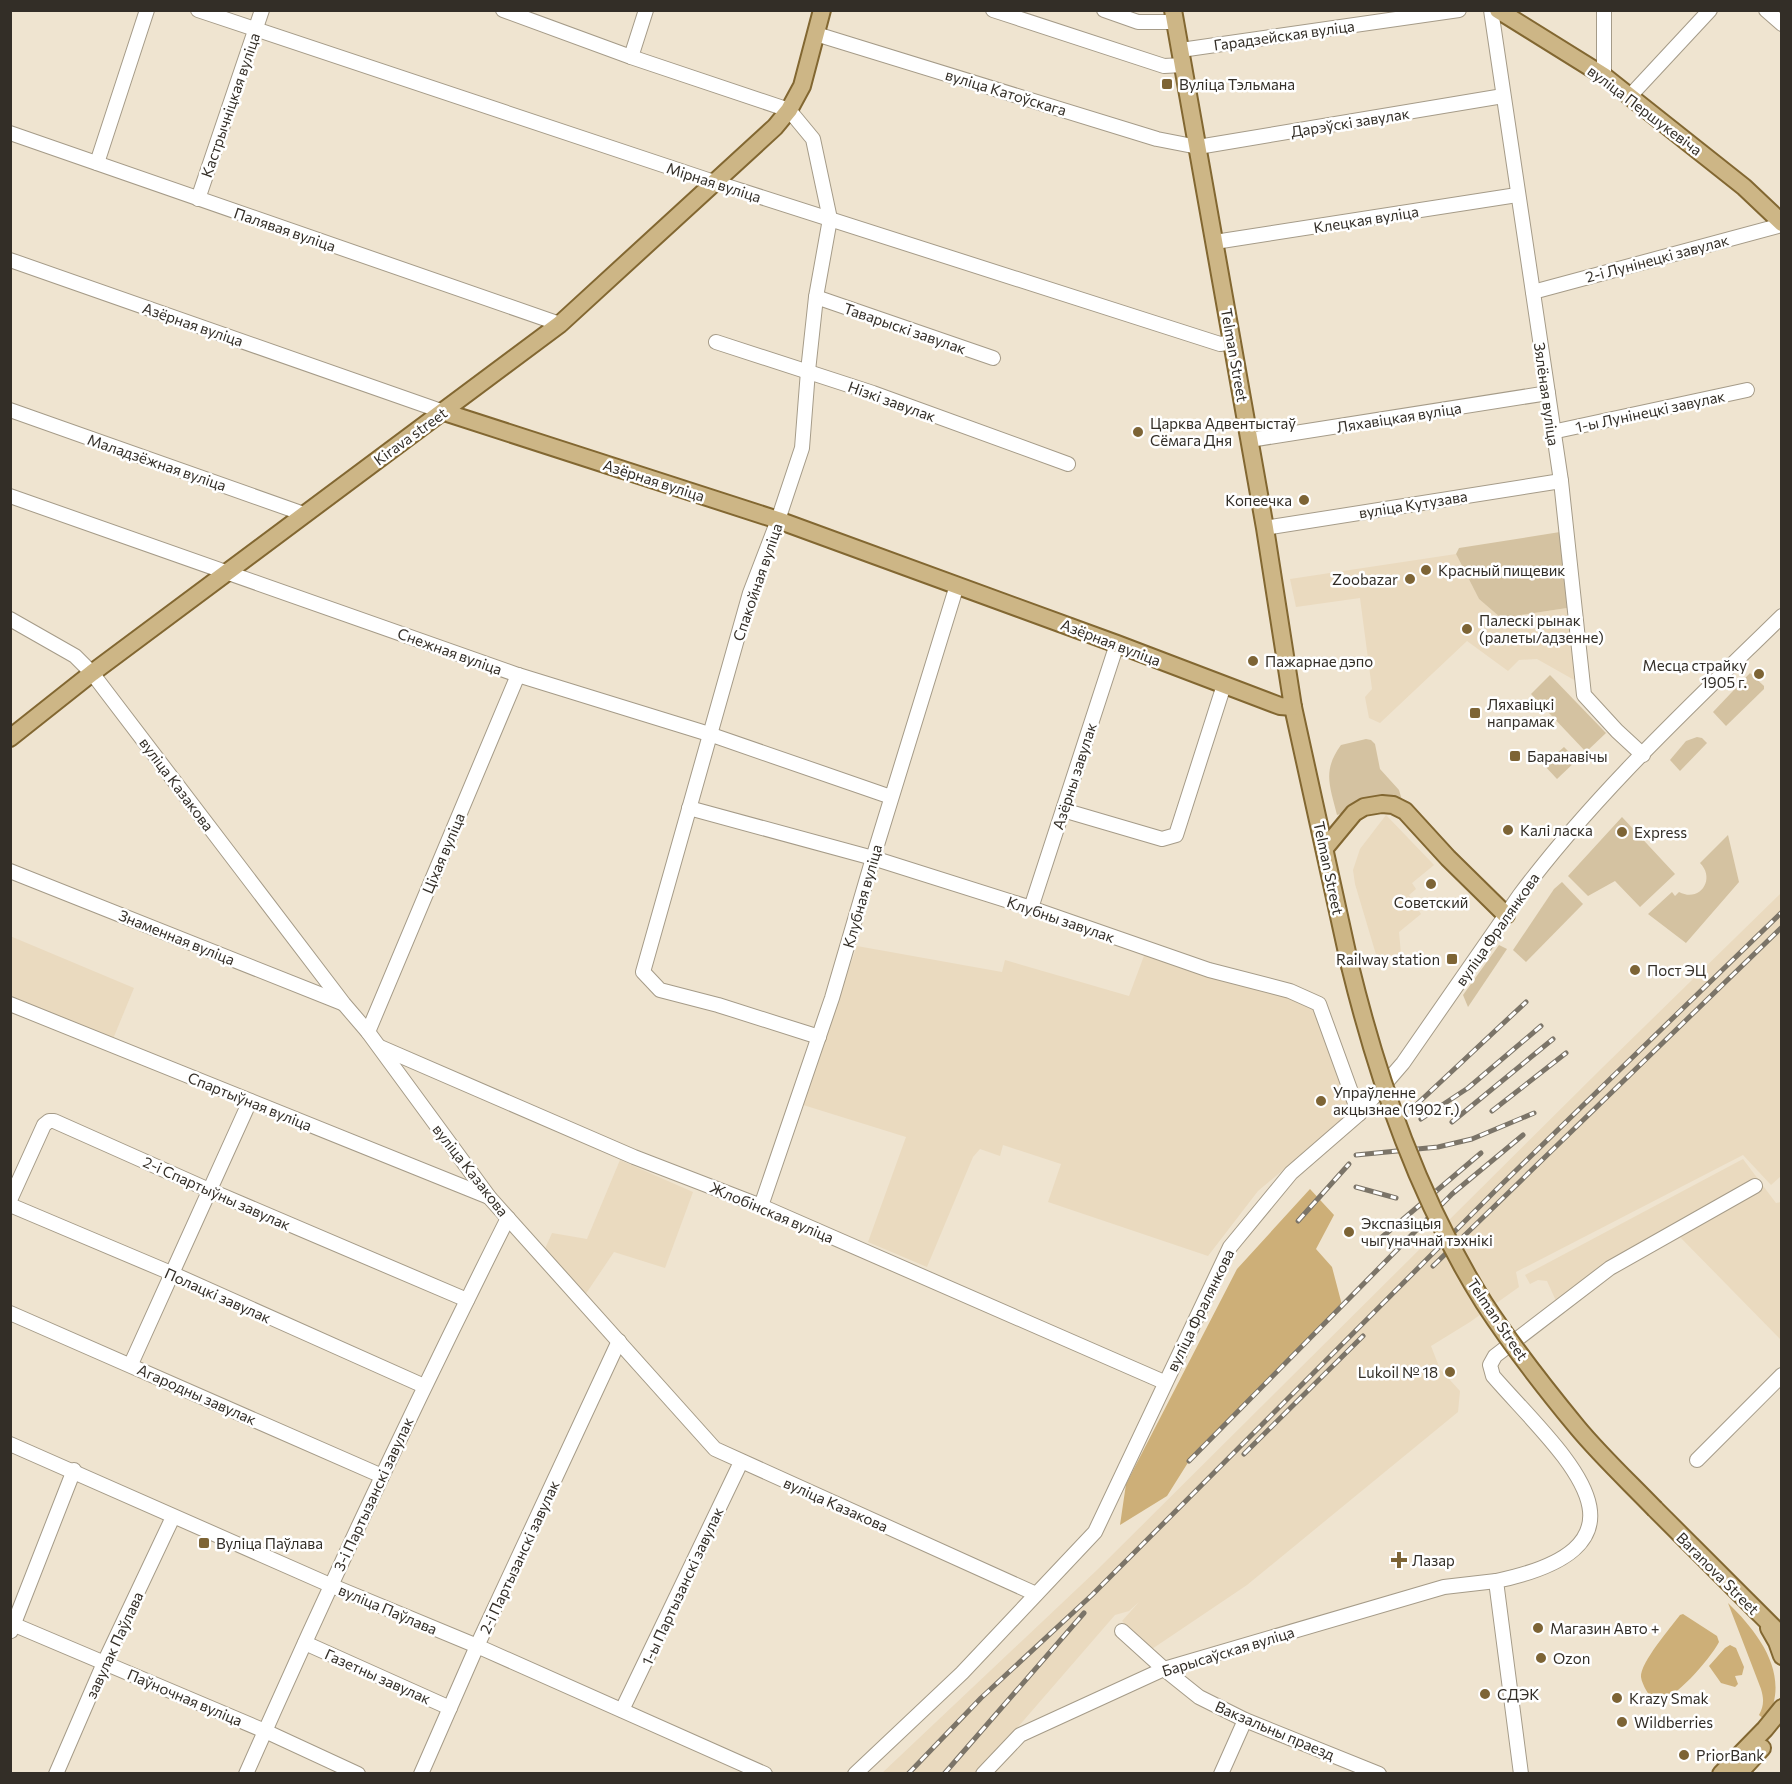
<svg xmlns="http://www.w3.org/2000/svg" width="1792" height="1784" viewBox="0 0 1792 1784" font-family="Commissioner,sans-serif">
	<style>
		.built { fill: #eadabf }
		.green { fill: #d4c2a1 }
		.forest { fill: #cdaf78 }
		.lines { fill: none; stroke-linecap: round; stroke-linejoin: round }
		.minor-casing { stroke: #a59b88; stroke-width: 16 }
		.major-casing { stroke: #826731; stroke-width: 20 }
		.minor { stroke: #fff; stroke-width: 14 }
		.major { stroke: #cdb686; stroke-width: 16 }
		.rail-casing { stroke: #7b7468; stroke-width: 5 }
		.rail { stroke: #fff; stroke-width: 3; stroke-dasharray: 9; stroke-linecap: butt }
		.major-bridge-casing { stroke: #826731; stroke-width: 20; stroke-linecap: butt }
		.major-bridge { stroke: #cdb686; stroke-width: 16 }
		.poi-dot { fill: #7d6435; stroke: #fff; stroke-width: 2 }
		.labels { text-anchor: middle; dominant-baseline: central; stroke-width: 5; stroke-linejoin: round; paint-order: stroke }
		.street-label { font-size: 15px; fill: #332e27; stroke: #fff }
		.poi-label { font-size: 15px; fill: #332e27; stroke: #fff; text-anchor: start }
	</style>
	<rect width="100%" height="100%" fill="#efe4d0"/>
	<g class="built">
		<polygon points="1456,554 1479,599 1501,618 1567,608 1576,681 1537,659 1519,660 1508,671 1467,641 1380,723 1369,718 1365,697 1372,689 1360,598 1296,607 1290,579"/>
		<polygon points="1386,815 1434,865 1412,883 1416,889 1409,895 1421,914 1399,932 1401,954 1380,968 1355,884 1353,870 1360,849"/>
		<polygon points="1781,893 1781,1176 1771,1185 1743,1155 1516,1272 1519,1287 1470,1322 1431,1346 1440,1369 1460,1391 1458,1412 1247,1585 1149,1651 1122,1621 1139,1602 1129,1611 1115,1615 978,1773 881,1774 1097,1570 1601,1069"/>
		<polygon points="10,936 134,988 113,1039 11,997"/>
		<polygon points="857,946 1002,972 1005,960 1129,996 1145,953 1307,1002 1318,1012 1355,1110 1258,1191 1208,1256 1048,1202 1061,1164 1003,1145 1000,1156 980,1149 973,1157 927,1267 868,1242 906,1137 800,1104"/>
		<polygon points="1743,1159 1776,1203 1781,1202 1782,1337 1780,1339 1679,1236 1556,1301 1547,1281 1538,1280 1530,1284 1525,1275"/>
		<polygon points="620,1160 693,1192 665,1268 614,1252 585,1295 544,1251 552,1233 587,1239"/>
	</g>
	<g class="green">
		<polygon points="1560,532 1567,608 1501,618 1479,599 1456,554 1459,548"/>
		<polygon points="1750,673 1764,686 1764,689 1726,726 1713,712"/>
		<polygon points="1550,675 1606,733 1586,752 1531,694"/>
		<polygon points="1697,737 1702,738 1707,743 1680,771 1670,760 1686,741"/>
		<path d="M 1366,739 L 1371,740 L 1375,744 L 1380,769 L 1399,790 L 1402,800 L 1391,798 L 1337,815 C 1330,786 1322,771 1341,745 Z"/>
		<polygon points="1564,747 1577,760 1557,779 1544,765"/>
		<polygon points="1622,817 1675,874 1640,907 1615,881 1588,896 1568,876"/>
		<path d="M 1728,835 L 1739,882 L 1686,943 L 1648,914 L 1672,892 L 1675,896 L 1679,892 C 1700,903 1716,879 1700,863 Z"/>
		<polygon points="1562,882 1583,904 1526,962 1513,950 1554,889"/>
		<polygon points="1499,945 1507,949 1468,1007 1463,995"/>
	</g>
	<g class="forest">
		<polygon points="1310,1189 1334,1215 1316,1249 1332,1267 1342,1305 1189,1461 1167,1496 1120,1525 1126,1484 1237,1269"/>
		<path d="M 1728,1603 C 1760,1634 1792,1677 1766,1721 L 1759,1715 C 1764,1706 1764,1699 1761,1689 Z"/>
		<path d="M 1683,1614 L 1717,1636 L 1719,1642 C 1710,1659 1674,1701 1655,1703 C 1650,1697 1642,1685 1641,1677 C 1640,1663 1671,1627 1680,1615 Z"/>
		<polygon points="1730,1645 1736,1648 1744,1667 1742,1675 1735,1676 1738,1684 1735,1687 1721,1683 1709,1666 1725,1648"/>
	</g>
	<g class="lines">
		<defs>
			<g id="minor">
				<polyline points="198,10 714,182 1220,344 1233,342"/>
				<polyline points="503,10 631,57 789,110 813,139 830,219 816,297 808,371 802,448 778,520 750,593 643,972 660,990 718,1005 819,1037"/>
				<polyline points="993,10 1164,66 1183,65"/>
				<polyline points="1104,10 1138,22 1175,22"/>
				<polyline points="1491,10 1561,481 1584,695 1617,731 1643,755"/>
				<polyline points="1766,10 1782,24"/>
				<polyline points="816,34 1157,139 1198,147 1503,96"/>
				<polyline points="1181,50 1459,10"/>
				<polyline points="631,57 646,10"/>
				<polyline points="1604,76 1604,10"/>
				<polyline points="1630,96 1710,10"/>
				<polyline points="10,133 560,324"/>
				<polyline points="97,163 147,10"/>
				<polyline points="198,199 262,10"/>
				<polyline points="1215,242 1517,195"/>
				<polyline points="10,260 444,412"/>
				<polyline points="1533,292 1782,225"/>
				<polyline points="816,297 993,358"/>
				<polyline points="716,342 873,393 1068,464"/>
				<polyline points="10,410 304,514"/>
				<polyline points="1552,432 1747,390"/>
				<polyline points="1250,440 1548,393"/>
				<polyline points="10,496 518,675 709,734 891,797"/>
				<polyline points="1265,528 1561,481"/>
				<polyline points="10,619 75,656 92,673 344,1004 368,1032 489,1197 715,1449 1036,1594"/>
				<polyline points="689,808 873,858 1031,908 1209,970 1290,991 1319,1004 1359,1114"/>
				<polyline points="1063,810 1162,839 1176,835 1224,685"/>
				<polyline points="10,871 342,1003"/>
				<polyline points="1031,908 1117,644"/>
				<polyline points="10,1004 489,1197"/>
				<polyline points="368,1032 518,675"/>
				<polyline points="380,1047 634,1157 761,1206 1164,1382"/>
				<polyline points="10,1200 44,1125 49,1121 54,1121 209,1190 467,1300"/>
				<polyline points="10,1205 171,1273 424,1386"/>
				<polyline points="761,1206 832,998 873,858 957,585"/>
				<polyline points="10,1313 382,1476"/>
				<polyline points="131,1364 250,1101"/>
				<polyline points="10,1444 330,1585 477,1646 765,1774"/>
				<polyline points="1697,1460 1782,1375"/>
				<polyline points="10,1623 265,1731 358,1774"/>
				<polyline points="11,1631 74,1470"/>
				<polyline points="1122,1631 1164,1669 1199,1697 1245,1720 1379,1774"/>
				<polyline points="305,1643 450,1708"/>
				<polyline points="622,1710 741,1462"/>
				<polyline points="56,1774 104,1663 173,1517"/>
				<path d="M 246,1774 C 329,1586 416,1401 508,1218"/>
				<polyline points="421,1774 477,1646 619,1341"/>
				<path d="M 855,1774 L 962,1673 L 1095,1532 L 1230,1247 L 1291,1173 L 1359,1114 L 1403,1063 L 1519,896 C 1595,794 1691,705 1782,616"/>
				<polyline points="983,1774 1020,1735 1164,1669 1444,1587 1496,1581"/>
				<polyline points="1221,1774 1245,1720"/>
				<path d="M 1521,1774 L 1496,1581 C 1672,1544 1560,1453 1493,1376 L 1490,1365 L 1495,1356 L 1610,1268 L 1755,1186"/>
			</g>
			<g id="major">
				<polyline points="1173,10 1265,528 1293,707 1350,966"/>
				<polyline points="1498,10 1604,76 1744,187 1782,223"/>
				<polyline points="444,412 778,520 1117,644 1280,706 1293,707"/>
				<polyline points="10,738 92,673 560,324 775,127 789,110 802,86 822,10"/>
				<polyline points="1325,848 1354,813 1364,807 1382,804 1393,805 1405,811 1448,858 1506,915"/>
				<polyline points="1655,1509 1782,1636"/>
				<polyline points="1769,1628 1777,1642 1782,1656"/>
				<polyline points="1721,1774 1765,1729 1782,1708"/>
				<polyline points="1738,1774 1762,1748"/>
			</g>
		</defs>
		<use href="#minor" class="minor-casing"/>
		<use href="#major" class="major-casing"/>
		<use href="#minor" class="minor"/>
		<use href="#major" class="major"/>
		<defs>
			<g id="rail">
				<polyline points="1417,1104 1526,1002"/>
				<polyline points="1492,1111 1566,1053"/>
				<polyline points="1421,1119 1468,1088 1541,1026"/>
				<polyline points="1452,1122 1553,1039"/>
				<polyline points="1356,1155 1438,1147 1472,1139 1534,1113"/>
				<polyline points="1356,1187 1396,1198"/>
				<polyline points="1298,1221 1349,1164"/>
				<polyline points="1375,1243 1481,1153"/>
				<polyline points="1433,1266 1782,927"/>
				<polyline points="1244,1454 1363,1336"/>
				<polyline points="1189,1461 1452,1194 1523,1135"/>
				<polyline points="908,1774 981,1698 1092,1595 1499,1187 1782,912"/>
				<polyline points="944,1774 1084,1613"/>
			</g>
		</defs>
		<use href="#rail" class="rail-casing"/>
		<use href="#rail" class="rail"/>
		<defs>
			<path id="major-bridge" d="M 1350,966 C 1379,1084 1419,1199 1484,1303 C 1512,1346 1544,1387 1577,1427 C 1601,1456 1629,1482 1655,1509"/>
		</defs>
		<use href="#major-bridge" class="major-bridge-casing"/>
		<use href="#major-bridge" class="major-bridge"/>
	</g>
	<g class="poi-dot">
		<rect x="1161" y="78" width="12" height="12" rx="3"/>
		<circle cx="1138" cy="432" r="6"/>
		<circle cx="1304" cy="500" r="6"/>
		<circle cx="1426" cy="570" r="6"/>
		<circle cx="1410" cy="579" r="6"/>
		<circle cx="1467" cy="629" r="6"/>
		<circle cx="1253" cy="661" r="6"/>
		<circle cx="1759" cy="674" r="6"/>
		<rect x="1469" y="707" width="12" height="12" rx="3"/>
		<rect x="1509" y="750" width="12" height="12" rx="3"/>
		<circle cx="1508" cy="830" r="6"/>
		<circle cx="1622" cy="832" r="6"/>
		<circle cx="1431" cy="884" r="6"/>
		<rect x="1446" y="953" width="12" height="12" rx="3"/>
		<circle cx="1635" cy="970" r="6"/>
		<circle cx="1321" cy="1101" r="6"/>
		<circle cx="1349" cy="1232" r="6"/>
		<circle cx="1450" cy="1372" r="6"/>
		<rect x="198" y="1537" width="12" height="12" rx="3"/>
		<path d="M1396 1551h6v6h6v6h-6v6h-6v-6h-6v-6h6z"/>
		<circle cx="1538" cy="1628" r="6"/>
		<circle cx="1541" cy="1658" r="6"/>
		<circle cx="1485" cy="1694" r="6"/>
		<circle cx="1617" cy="1698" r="6"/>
		<circle cx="1622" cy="1722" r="6"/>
		<circle cx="1684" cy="1755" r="6"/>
	</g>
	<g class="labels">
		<g class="street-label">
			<text transform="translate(1284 35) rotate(-8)">Гарадзейская вуліца</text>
			<text transform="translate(1006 92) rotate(17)">вуліца Катоўскага</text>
			<text transform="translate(230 105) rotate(-71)">Кастрычніцкая вуліца</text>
			<text transform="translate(1645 110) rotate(37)">вуліца Першукевіча</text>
			<text transform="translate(1350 122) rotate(-9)">Дарэўскі завулак</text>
			<text transform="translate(714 182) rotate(18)">Мірная вуліца</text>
			<text transform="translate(1366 219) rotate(-9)">Клецкая вуліца</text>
			<text transform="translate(285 229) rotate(19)">Палявая вуліца</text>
			<text transform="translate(1657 258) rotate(-15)">2-і Лунінецкі завулак</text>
			<text transform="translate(193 324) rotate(19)">Азёрная вуліца</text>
			<text transform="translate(905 328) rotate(19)">Таварыскі завулак</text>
			<text transform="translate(1235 355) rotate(80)">Telman Street</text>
			<text transform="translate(1547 394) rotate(82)">Зялёная вуліца</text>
			<text transform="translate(892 401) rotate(20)">Нізкі завулак</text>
			<text transform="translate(1650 411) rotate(-12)">1-ы Лунінецкі завулак</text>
			<text transform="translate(1399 417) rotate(-9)">Ляхавіцкая вуліца</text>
			<text transform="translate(410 436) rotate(-36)">Kirava street</text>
			<text transform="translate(157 462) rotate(19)">Маладзёжная вуліца</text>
			<text transform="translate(654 480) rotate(18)">Азёрная вуліца</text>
			<text transform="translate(1413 504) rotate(-9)">вуліца Кутузава</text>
			<text transform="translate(757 582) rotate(-71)">Спакойная вуліца</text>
			<text transform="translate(1111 642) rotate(21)">Азёрная вуліца</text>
			<text transform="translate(450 651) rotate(20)">Снежная вуліца</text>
			<text transform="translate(1074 776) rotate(-72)">Азёрны завулак</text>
			<text transform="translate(177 784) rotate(53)">вуліца Казакова</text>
			<text transform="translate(443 853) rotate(-67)">Ціхая вуліца</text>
			<text transform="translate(1329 868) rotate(78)">Telman Street</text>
			<text transform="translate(862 896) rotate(-74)">Клубная вуліца</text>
			<text transform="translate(1061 919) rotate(19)">Клубны завулак</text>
			<text transform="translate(1497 929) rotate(-55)">вуліца Фралянкова</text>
			<text transform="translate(177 937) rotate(22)">Знаменная вуліца</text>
			<text transform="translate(250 1101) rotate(22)">Спартыўная вуліца</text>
			<text transform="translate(471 1170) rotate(52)">вуліца Казакова</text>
			<text transform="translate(217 1193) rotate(24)">2-і Спартыўны завулак</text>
			<text transform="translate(772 1212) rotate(23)">Жлобінская вуліца</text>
			<text transform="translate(218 1295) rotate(24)">Полацкі завулак</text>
			<text transform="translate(1200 1310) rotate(-64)">вуліца Фралянкова</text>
			<text transform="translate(1498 1319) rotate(56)">Telman Street</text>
			<text transform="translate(197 1394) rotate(24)">Агародны завулак</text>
			<text transform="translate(373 1494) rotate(-65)">3-і Партызанскі завулак</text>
			<text transform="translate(836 1504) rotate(24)">вуліца Казакова</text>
			<text transform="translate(519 1557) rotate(-65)">2-і Партызанскі завулак</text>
			<text transform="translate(1718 1573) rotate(45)">Baranova Street</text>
			<text transform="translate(682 1586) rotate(-65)">1-ы Партызанскі завулак</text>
			<text transform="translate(388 1609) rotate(23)">вуліца Паўлава</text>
			<text transform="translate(114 1645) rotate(-65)">завулак Паўлава</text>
			<text transform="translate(1228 1651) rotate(-17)">Барысаўская вуліца</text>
			<text transform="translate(378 1676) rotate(24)">Газетны завулак</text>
			<text transform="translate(185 1697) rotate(23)">Паўночная вуліца</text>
			<text transform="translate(1275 1730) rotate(23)">Вакзальны праезд</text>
		</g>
		<g class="poi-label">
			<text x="1179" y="84">Вуліца Тэльмана</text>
			<text x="1150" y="423">Царква Адвентыстаў<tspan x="1150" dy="17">Сёмага Дня</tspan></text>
			<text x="1292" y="500" text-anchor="end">Копеечка</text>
			<text x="1438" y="570">Красный пищевик</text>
			<text x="1398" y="579" text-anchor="end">Zoobazar</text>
			<text x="1479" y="620">Палескі рынак<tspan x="1479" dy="17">(ралеты/адзенне)</tspan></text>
			<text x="1265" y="661">Пажарнае дэпо</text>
			<text x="1747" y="665" text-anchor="end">Месца страйку<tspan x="1747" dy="17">1905 г.</tspan></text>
			<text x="1487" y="704">Ляхавіцкі<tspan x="1487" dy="17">напрамак</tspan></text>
			<text x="1527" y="756">Баранавічы</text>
			<text x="1520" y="830">Калі ласка</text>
			<text x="1634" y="832">Express</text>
			<text x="1431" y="902" text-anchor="middle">Советский</text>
			<text x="1440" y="959" text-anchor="end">Railway station</text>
			<text x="1647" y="970">Пост ЭЦ</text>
			<text x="1333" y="1092">Упраўленне<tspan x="1333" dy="17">акцызнае (1902 г.)</tspan></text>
			<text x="1361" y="1223">Экспазіцыя<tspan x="1361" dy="17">чыгуначнай тэхнікі</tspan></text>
			<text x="1438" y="1372" text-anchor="end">Lukoil № 18</text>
			<text x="216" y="1543">Вуліца Паўлава</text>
			<text x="1412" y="1560">Лазар</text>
			<text x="1550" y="1628">Магазин Авто +</text>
			<text x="1553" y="1658">Ozon</text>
			<text x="1497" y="1694">СДЭК</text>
			<text x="1629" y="1698">Krazy Smak</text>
			<text x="1634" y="1722">Wildberries</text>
			<text x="1696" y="1755">PriorBank</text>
		</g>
	</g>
	<rect width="1792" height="1784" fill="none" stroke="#332e27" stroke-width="24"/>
</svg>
